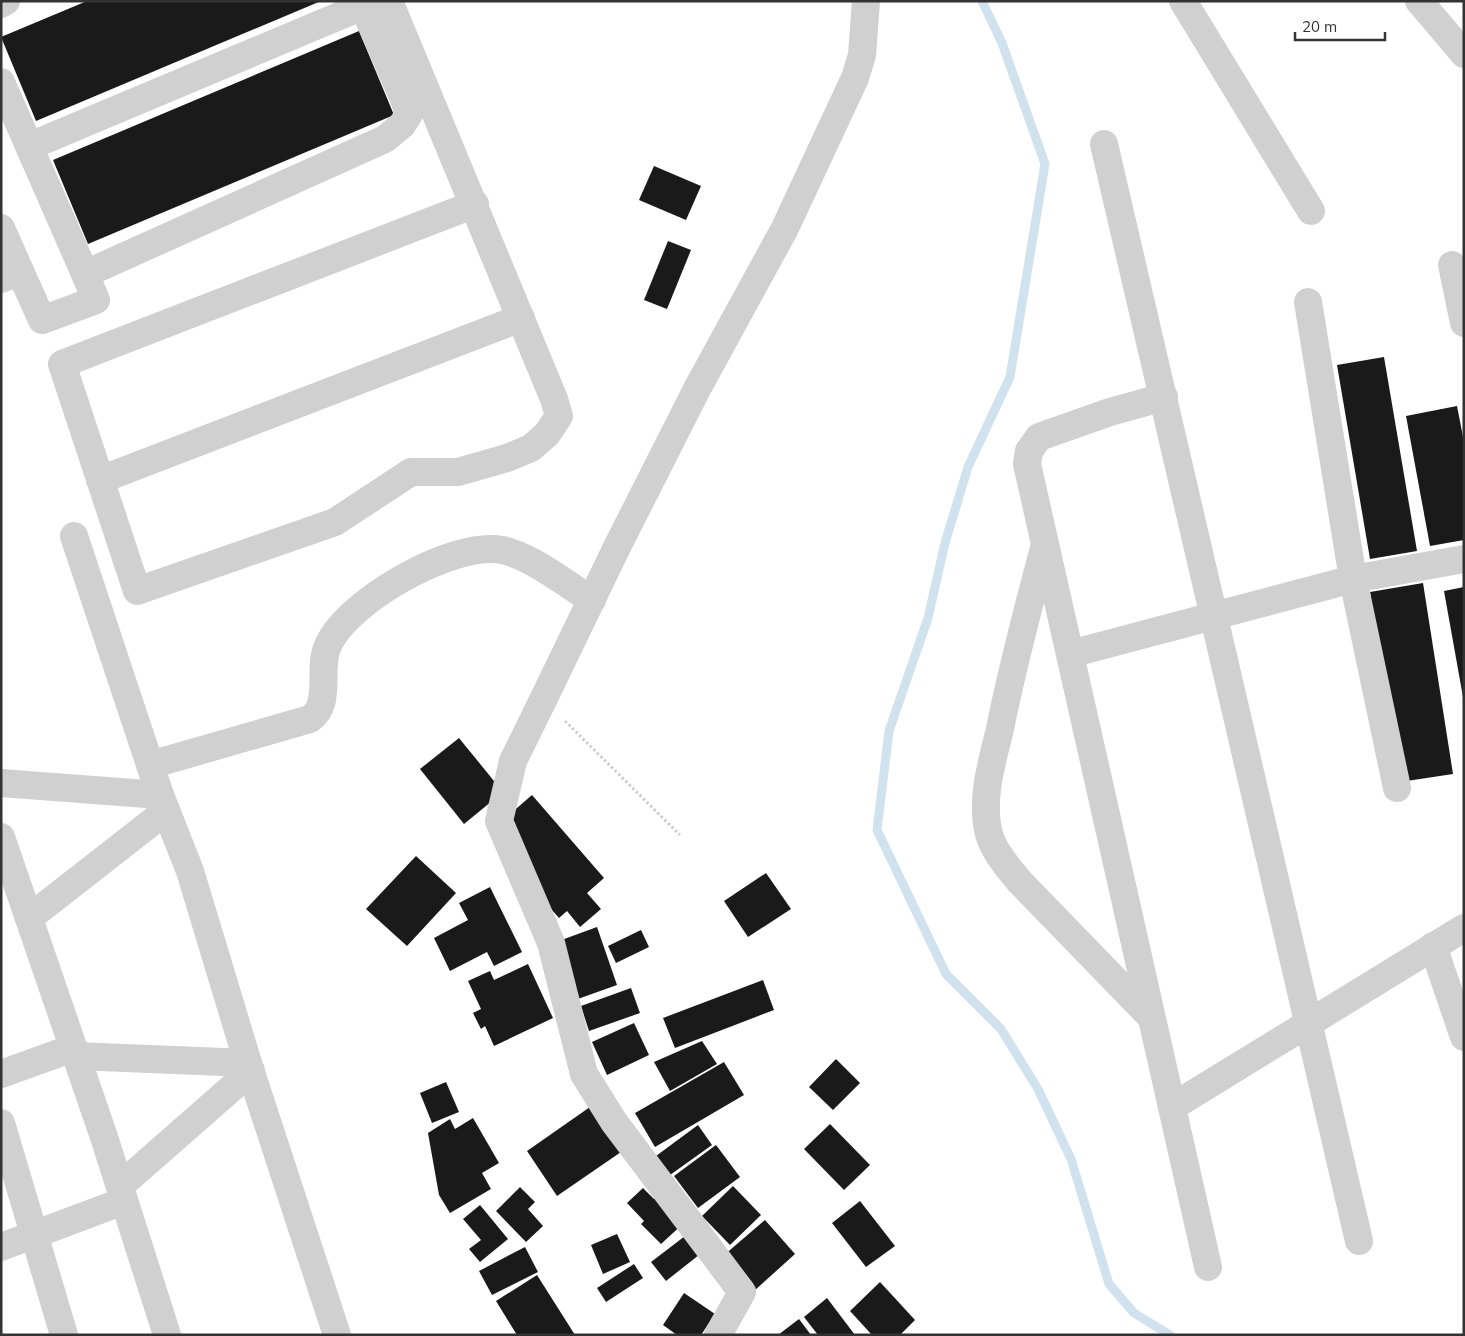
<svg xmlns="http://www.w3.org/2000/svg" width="1465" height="1336" viewBox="0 0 1465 1336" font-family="Mulish,sans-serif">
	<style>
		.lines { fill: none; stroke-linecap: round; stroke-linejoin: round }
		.stream { stroke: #cfe2ee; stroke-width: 9 }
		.building { fill: #1a1a1a }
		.path { stroke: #cdcdcd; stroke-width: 3; stroke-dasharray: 2.5 2.5; stroke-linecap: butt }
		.minor { stroke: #d0d0d0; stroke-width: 28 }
	</style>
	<rect width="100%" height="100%" fill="#fff"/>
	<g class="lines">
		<polyline class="stream" points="982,1 1002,43 1045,164 1010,377 968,467 945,543 928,618 889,731 877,830 946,974 1001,1029 1038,1089 1071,1159 1109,1284 1134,1313 1170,1335"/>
	</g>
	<g class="building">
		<polygon points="87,1 321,1 36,121 1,37"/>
		<polygon points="359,31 394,115 88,244 53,160"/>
		<polygon points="654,166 701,186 686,220 639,200"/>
		<polygon points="668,241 691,250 667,309 644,300"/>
		<polygon points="1384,357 1417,551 1370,559 1337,365"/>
		<polygon points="1457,406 1464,442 1464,540 1430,546 1406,416"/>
		<polygon points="1423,583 1453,774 1400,782 1370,592"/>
		<polygon points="1464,587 1464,697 1463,697 1444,591"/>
		<polygon points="459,738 503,792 464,824 420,769"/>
		<polygon points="532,795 604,878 587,893 601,909 580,927 567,911 559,918 544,901 510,814"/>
		<polygon points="416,856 456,893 407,946 366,909"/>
		<polygon points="766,873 791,909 748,937 724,901"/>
		<polygon points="490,887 522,952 494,966 487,952 450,971 434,938 468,920 459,903"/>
		<polygon points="597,927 617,985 575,1000 556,942"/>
		<polygon points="641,930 649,947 616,963 608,946"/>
		<polygon points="528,964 553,1018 494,1046 485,1026 481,1029 473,1013 481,1009 468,981 490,971 494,980"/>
		<polygon points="763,980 774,1010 675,1048 663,1018"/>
		<polygon points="631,988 640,1013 589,1031 581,1006"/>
		<polygon points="634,1023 649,1055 607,1075 592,1042"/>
		<polygon points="702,1041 717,1064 670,1091 654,1062"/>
		<polygon points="836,1059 860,1083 833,1110 809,1087"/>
		<polygon points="724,1062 744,1095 655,1147 635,1113"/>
		<polygon points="446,1082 459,1112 432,1123 420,1093"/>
		<polygon points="590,1107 621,1152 557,1196 527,1151"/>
		<polygon points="473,1118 499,1163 482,1173 491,1189 450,1213 439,1195 428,1133 450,1119 455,1129"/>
		<polygon points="830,1124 870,1165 844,1190 804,1149"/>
		<polygon points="698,1125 712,1145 670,1175 656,1156"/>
		<polygon points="716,1145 740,1177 698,1208 674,1176"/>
		<polygon points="733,1186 761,1215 730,1245 702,1216"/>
		<polygon points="520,1187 535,1202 528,1209 543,1226 526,1242 496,1211"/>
		<polygon points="643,1188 654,1199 660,1194 686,1221 661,1244 641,1224 644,1221 627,1203"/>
		<polygon points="860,1201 895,1246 866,1267 832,1223"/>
		<polygon points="480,1205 508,1239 480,1262 469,1249 481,1240 463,1219"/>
		<polygon points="765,1220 795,1254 754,1291 723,1256"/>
		<polygon points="689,1233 704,1251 666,1281 651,1262"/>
		<polygon points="617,1234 630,1262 603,1274 591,1245"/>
		<polygon points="525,1247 538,1272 492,1295 479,1271"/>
		<polygon points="634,1264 643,1278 606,1302 597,1288"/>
		<polygon points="537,1275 575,1335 517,1335 496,1301"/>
		<polygon points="880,1282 915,1320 900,1335 872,1335 850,1311"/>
		<polygon points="684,1293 715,1314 701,1335 677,1335 663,1325"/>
		<polygon points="827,1298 855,1335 818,1335 804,1317"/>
		<polygon points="799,1319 811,1335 778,1335"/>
	</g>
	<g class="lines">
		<polyline class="path" points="565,721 680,835"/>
		<g class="minor">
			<polyline points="389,1 554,399 559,416 547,434 531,448 507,458 458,472 411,472 335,522 137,591 62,364 475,204"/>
			<polyline points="1183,1 1311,211"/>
			<polyline points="1419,1 1464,54"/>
			<polyline points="1,4 6,1"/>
			<polyline points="1,82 85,274"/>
			<path d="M 1104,144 C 1191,509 1272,876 1359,1241"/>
			<polyline points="30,146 363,6"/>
			<polyline points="1,228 20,271"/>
			<polyline points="1452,265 1464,323"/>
			<polyline points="1,279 20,271 42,320 96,300 85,274 385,139 402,125 409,114 404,99 361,1"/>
			<polyline points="1308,302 1353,579 1397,788"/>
			<polyline points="1164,397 1110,412 1039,437 1029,451 1027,464 1208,1267"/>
			<polyline points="100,480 521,318"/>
			<polyline points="74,536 160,795 190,871 248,1063 337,1335"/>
			<path d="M 1044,548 C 1028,608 1012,668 1000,729 C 992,762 980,800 989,834 C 994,852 1008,867 1019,881 L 1151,1017"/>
			<polyline points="1070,654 1353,579 1464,559"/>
			<path d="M 150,765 L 310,719 C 332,704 318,670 327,648 C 343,603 454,540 502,550 C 531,556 566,584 592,600"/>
			<polyline points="1,783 160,795"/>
			<polyline points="1,837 104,1137 167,1335"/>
			<polyline points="29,918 166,811"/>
			<polyline points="1433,946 1464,1037"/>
			<polyline points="76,1056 248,1063"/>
			<polyline points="1,1074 73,1048"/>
			<polyline points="1172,1107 1464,928"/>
			<polyline points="1,1123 64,1335"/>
			<polyline points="120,1186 251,1071"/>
			<polyline points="1,1247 124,1201"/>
			<polyline points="718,1335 742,1292 614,1122 584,1074 551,943 499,821 513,761 543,700 617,547 697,389 785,228 855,78 862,55 866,1"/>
		</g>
	</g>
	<rect width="1465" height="1336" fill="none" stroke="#333333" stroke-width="5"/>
	<path d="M1295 32v8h90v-8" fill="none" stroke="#333333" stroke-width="2.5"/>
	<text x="1302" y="32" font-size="15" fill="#333333" stroke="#ffffff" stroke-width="4" paint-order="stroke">20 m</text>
</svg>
